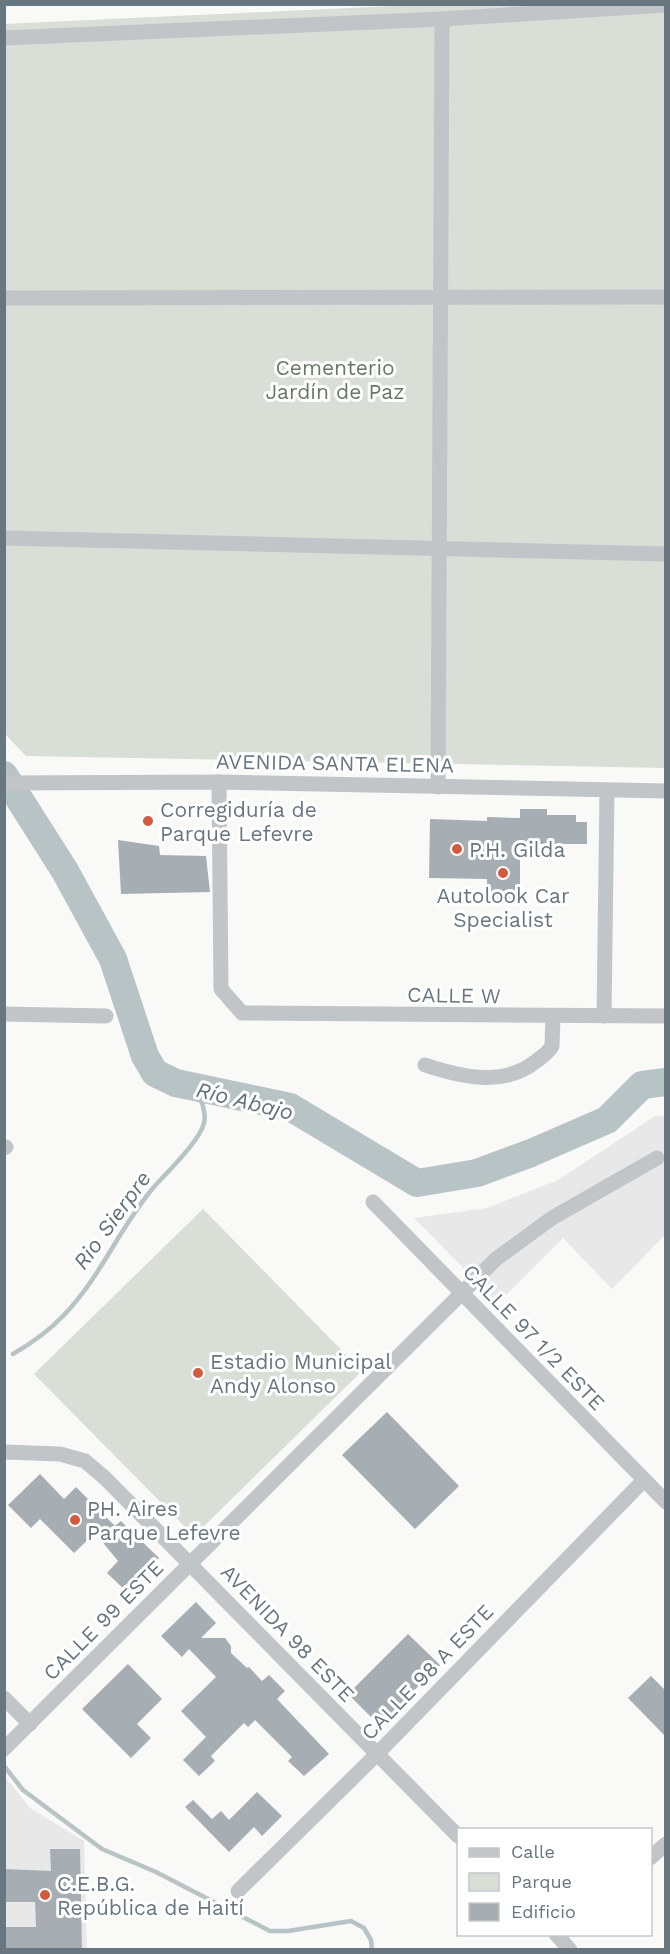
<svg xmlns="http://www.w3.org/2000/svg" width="670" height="1954" viewBox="0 0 670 1954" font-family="'Work Sans',sans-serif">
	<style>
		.built { fill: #e7e8e7 }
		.green { fill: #d9ded7 }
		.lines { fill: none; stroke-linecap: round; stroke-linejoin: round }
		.stream { stroke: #b8c3c6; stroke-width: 4.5 }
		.river { stroke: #b8c3c6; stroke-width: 28 }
		.building { fill: #a7aeb3 }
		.minor { stroke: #c1c5c8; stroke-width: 15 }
		.poi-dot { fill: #d15a3f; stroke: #fff; stroke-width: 2 }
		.labels { text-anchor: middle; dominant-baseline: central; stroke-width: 6; stroke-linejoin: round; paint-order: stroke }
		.park-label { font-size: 21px; fill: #697866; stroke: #fff }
		.street-label { font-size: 21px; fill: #67767f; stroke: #fff }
		.poi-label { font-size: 21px; fill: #67767f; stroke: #fff; text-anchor: start }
		.water-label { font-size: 22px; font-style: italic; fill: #627478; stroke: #fff }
	</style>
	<rect width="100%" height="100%" fill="#f9f9f7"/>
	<g class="built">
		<polygon points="655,1116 665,1116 665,1235 612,1289 563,1238 498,1303 414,1218 487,1208 558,1180"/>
		<polygon points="4,1775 30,1808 84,1841 87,1949 5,1949"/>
	</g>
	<g class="green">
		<polygon points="413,5 665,5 665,768 26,756 5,734 4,24"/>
		<polygon points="203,1209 362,1371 194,1536 34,1374"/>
	</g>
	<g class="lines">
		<g class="stream">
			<path d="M 13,1354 C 32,1343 49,1331 64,1315 C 100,1278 120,1227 153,1188 C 166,1173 200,1141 204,1123 C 207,1112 200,1098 196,1088"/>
			<polyline points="4,1766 23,1790 102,1849 156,1872 270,1931 288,1931 351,1921 364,1928 371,1940 372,1950"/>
		</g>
		<polyline class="river" points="4,775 65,871 113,959 145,1056 155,1073 176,1083 290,1107 417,1183 477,1173 531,1153 607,1120 642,1085 666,1082"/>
	</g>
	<g class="building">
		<polygon points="520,809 547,809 547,815 576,815 576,822 587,822 587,844 520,844 520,902 487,901 487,879 429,878 430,819 487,821 487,817 520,818"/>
		<polygon points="118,840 159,846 160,855 206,856 210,892 121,894"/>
		<polygon points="387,1412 459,1486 415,1529 342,1455"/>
		<polygon points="40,1474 64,1499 76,1487 115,1526 121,1521 159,1558 126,1591 107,1573 118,1561 95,1533 74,1553 40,1519 31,1528 8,1505"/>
		<polygon points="196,1602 216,1623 201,1638 225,1638 231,1646 231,1653 247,1668 249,1667 262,1681 269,1675 285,1691 277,1699 329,1754 304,1776 288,1761 292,1757 255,1720 248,1727 244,1723 211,1756 215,1761 199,1776 183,1760 206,1737 181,1711 216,1677 189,1649 182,1657 161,1636"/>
		<polygon points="408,1634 440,1665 379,1725 348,1694"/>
		<polygon points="128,1664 162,1699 137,1724 151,1738 131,1758 82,1709"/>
		<polygon points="651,1676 666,1691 666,1737 628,1698"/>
		<polygon points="257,1792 282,1816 262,1836 254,1827 229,1852 185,1807 193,1800 212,1819 221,1811 229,1820"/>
		<polygon points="50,1849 80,1849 82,1950 4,1950 4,1927 36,1927 35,1902 4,1902 4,1869 51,1871"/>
	</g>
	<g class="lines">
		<g class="minor">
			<polyline points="4,38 442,19 666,5"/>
			<polyline points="4,298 666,297"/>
			<polyline points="4,538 666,554"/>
			<polyline points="219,782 221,989 242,1013 666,1016"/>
			<polyline points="4,783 219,782 666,791"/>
			<polyline points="438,787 442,19"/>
			<polyline points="4,1014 106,1016"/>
			<polyline points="604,1016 607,791"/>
			<path d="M 425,1065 C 461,1077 503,1087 535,1062 C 542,1057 548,1053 552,1046 L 553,1017"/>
			<polyline points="4,1148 6,1147"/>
			<polyline points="373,1202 666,1502"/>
			<polyline points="4,1452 60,1454 85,1461 106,1479 458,1836"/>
			<polyline points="4,1698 30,1724"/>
			<polyline points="4,1749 496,1259 552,1218 657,1158"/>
			<polyline points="650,1858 666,1844"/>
			<polyline points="238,1891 377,1754 644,1480"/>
			<polyline points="556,1934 570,1950"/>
		</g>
	</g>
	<g class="poi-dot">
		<circle cx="148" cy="821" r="6"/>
		<circle cx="457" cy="849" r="6"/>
		<circle cx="503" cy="873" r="6"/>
		<circle cx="198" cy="1373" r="6"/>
		<circle cx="75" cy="1520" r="6"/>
		<circle cx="45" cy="1895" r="6"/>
	</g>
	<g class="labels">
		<g class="park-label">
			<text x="335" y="367">Cementerio<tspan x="335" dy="24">Jardín de Paz</tspan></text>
		</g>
		<g class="street-label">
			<text transform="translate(335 763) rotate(1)">AVENIDA SANTA ELENA</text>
			<text transform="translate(454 995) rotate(1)">CALLE W</text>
			<text transform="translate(534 1337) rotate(46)">CALLE 97 1/2 ESTE</text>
			<text transform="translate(103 1620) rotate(-45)">CALLE 99 ESTE</text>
			<text transform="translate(288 1633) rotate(46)">AVENIDA 98 ESTE</text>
			<text transform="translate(427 1672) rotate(-46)">CALLE 98 A ESTE</text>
		</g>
		<g class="poi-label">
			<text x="160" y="809">Corregiduría de<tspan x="160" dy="24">Parque Lefevre</tspan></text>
			<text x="469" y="849">P.H. Gilda</text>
			<text x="503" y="895" text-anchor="middle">Autolook Car<tspan x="503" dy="24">Specialist</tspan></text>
			<text x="210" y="1361">Estadio Municipal<tspan x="210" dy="24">Andy Alonso</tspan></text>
			<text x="87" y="1508">PH. Aires<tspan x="87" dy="24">Parque Lefevre</tspan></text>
			<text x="57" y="1883">C.E.B.G.<tspan x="57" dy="24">República de Haití</tspan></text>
		</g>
		<g class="water-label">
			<text transform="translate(245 1101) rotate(14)">Río Abajo</text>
			<text transform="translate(112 1220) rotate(-54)">Rio Sierpre</text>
		</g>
	</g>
	<rect width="670" height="1954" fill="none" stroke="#67767f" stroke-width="12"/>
	<rect x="457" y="1828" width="195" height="108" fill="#ffffff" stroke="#c2c8cc" stroke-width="1.5"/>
	<rect x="469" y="1848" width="30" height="9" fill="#c1c5c8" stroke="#c2c8cc" stroke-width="1.5"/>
	<text x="511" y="1858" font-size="18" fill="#67767f">Calle</text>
	<rect x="469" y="1873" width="30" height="18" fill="#d9ded7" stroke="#c2c8cc" stroke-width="1.5"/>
	<text x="511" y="1888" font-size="18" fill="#67767f">Parque</text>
	<rect x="469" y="1903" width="30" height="18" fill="#a7aeb3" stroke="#c2c8cc" stroke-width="1.5"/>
	<text x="511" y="1918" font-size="18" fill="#67767f">Edificio</text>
</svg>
